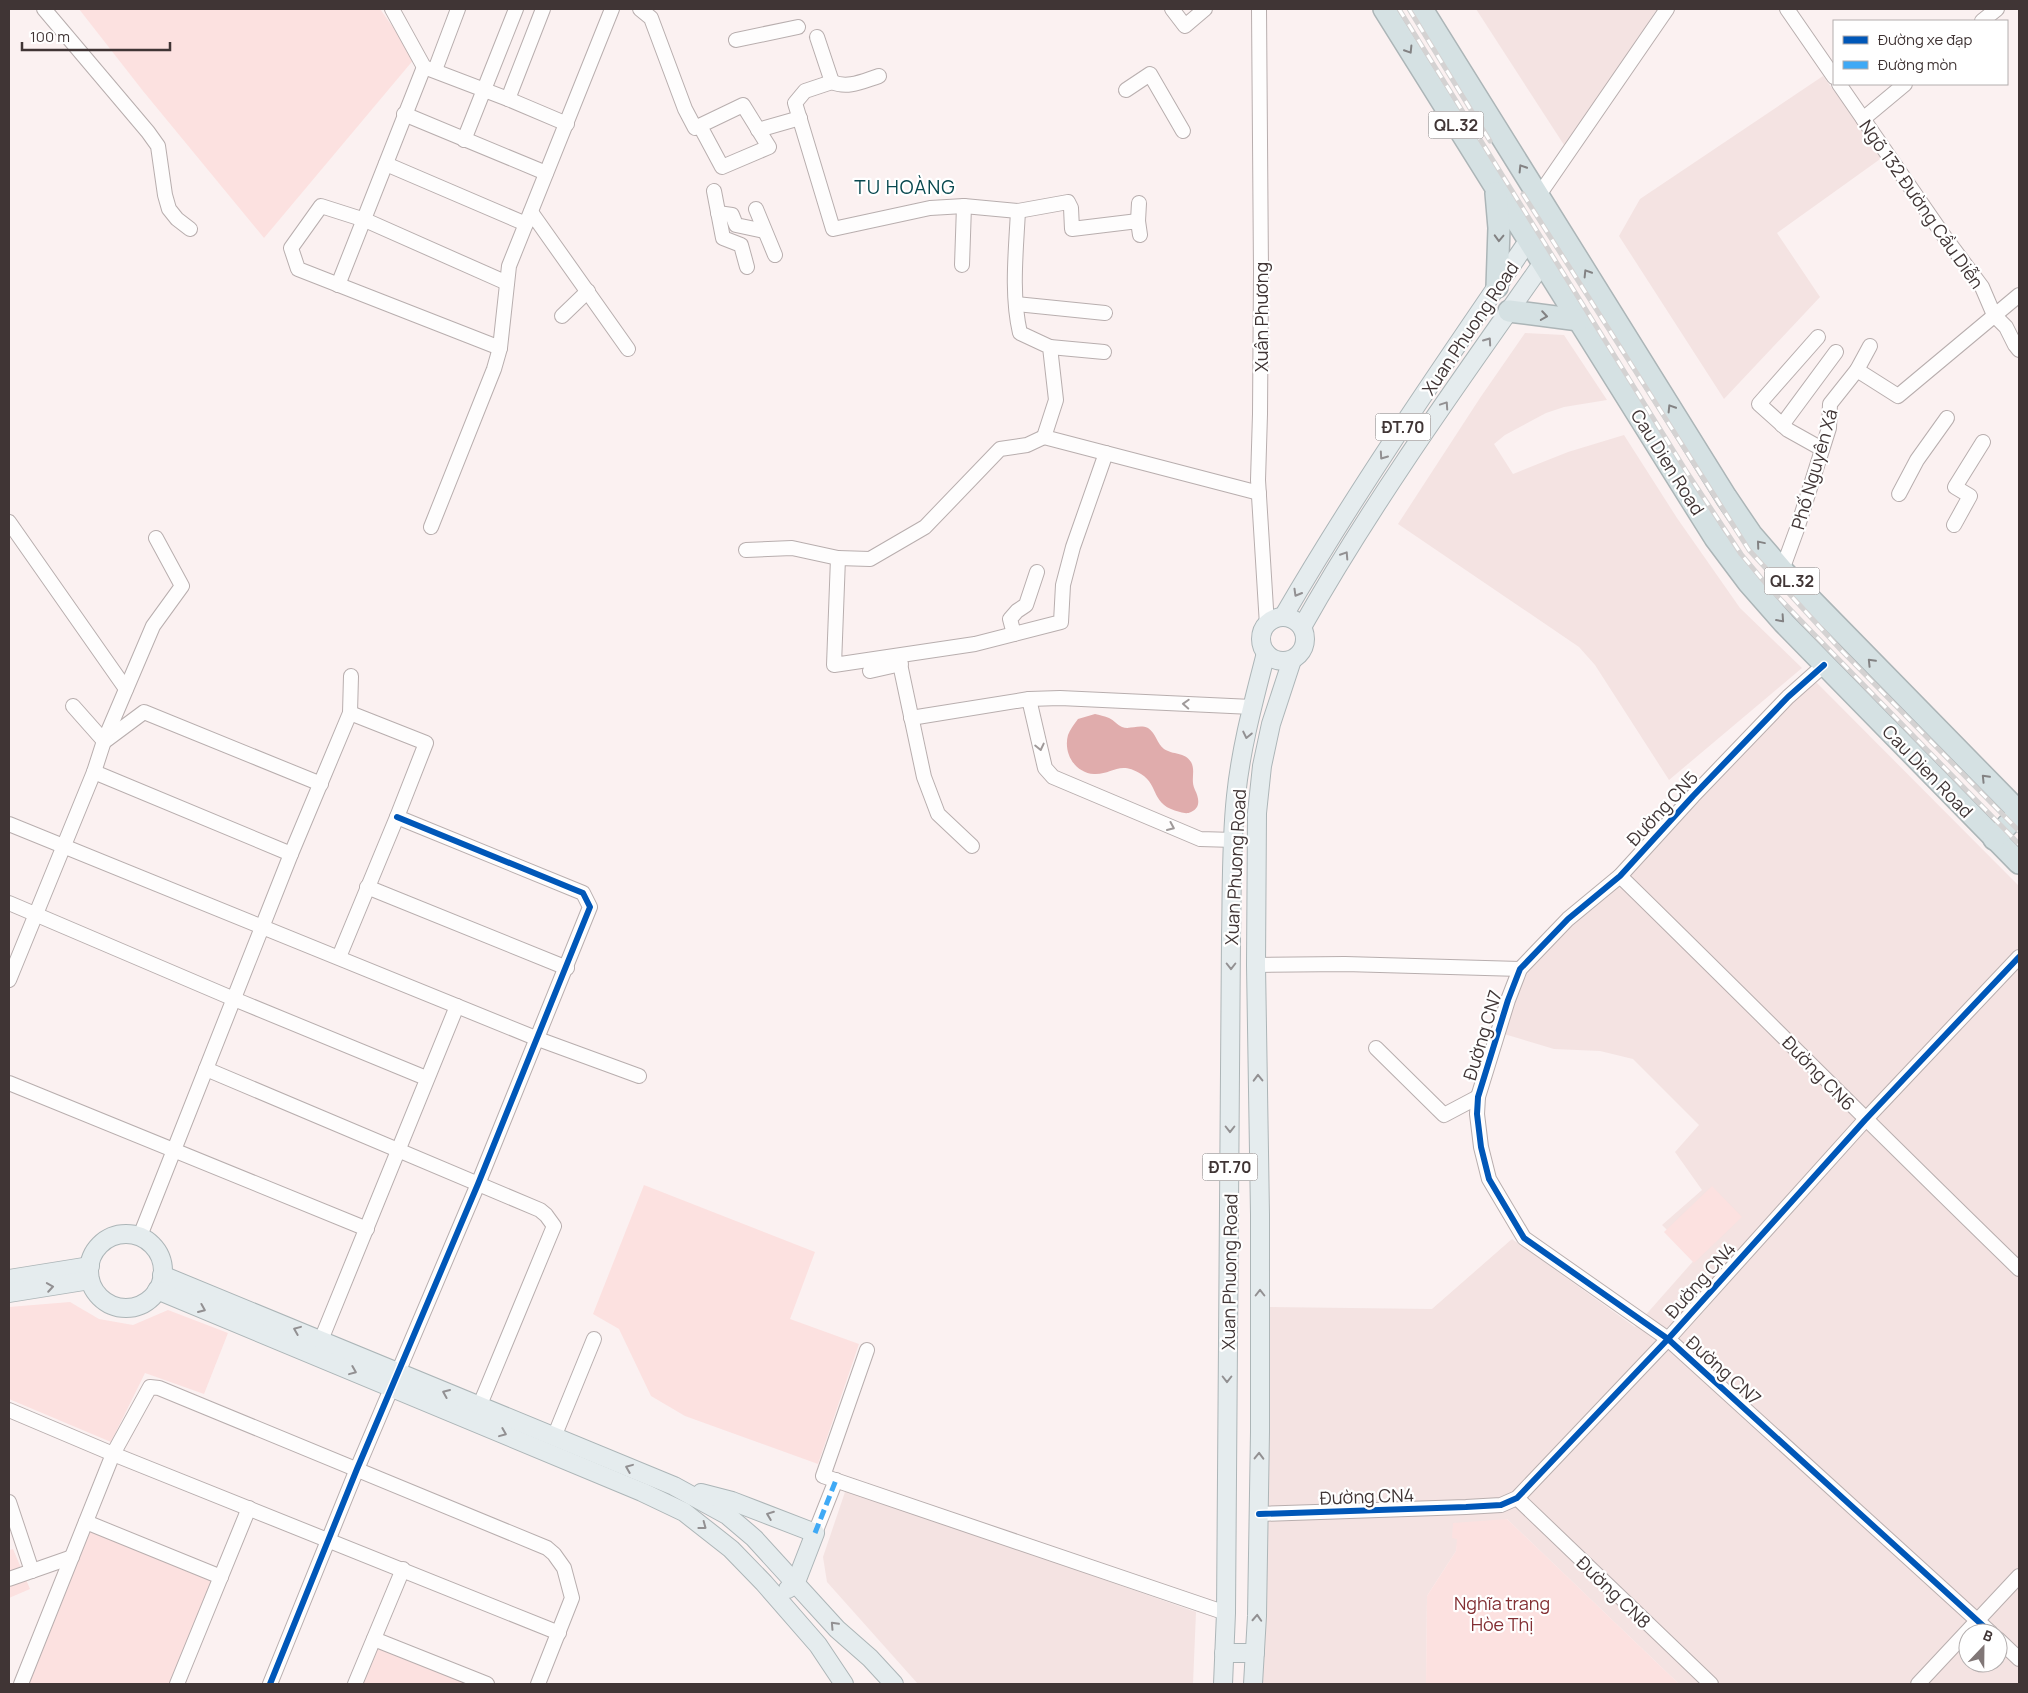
<svg xmlns="http://www.w3.org/2000/svg" width="2028" height="1693" viewBox="0 0 2028 1693" font-family="Manrope,sans-serif">
	<style>
		.built { fill: #f4e3e2; fill-rule: evenodd }
		.green { fill: #fce1e0 }
		.water { fill: #e0acac }
		.lines { fill: none; stroke-linecap: round; stroke-linejoin: round }
		.minor-casing { stroke: #b8aeae; stroke-width: 16 }
		.major-casing { stroke: #acb5b7; stroke-width: 20 }
		.highway-casing { stroke: #acb5b7; stroke-width: 24 }
		.minor { stroke: #fefdfd; stroke-width: 14 }
		.major { stroke: #e5ecee; stroke-width: 18 }
		.highway { stroke: #d5e1e3; stroke-width: 21 }
		.rail-casing { stroke: #d4d2d2; stroke-width: 5 }
		.rail { stroke: #fff; stroke-width: 3; stroke-dasharray: 9; stroke-linecap: butt }
		.quiet { stroke: #3fa9f5; stroke-width: 5; stroke-dasharray: 10 5; stroke-linecap: butt }
		.cycleway-casing { stroke: #fff; stroke-width: 9 }
		.cycleway { stroke: #0057b8; stroke-width: 6 }
		.oneway { stroke: #838283 }
		.oneway2 { stroke: #929092 }
		.oneway3 { stroke: #9f9999 }
		.labels { text-anchor: middle; dominant-baseline: central; stroke-width: 4.5; stroke-linejoin: round; paint-order: stroke }
		.shield { fill: #fff; stroke: #797272; stroke-width: 1 }
		.shield-label { font-size: 16px; font-weight: bold; fill: #403535 }
		.street-label { font-size: 18px; fill: #403535; stroke: #fff }
		.park-label { font-size: 18px; fill: #832f33; stroke: #fff }
		.neighbourhood-label { font-size: 19px; letter-spacing: 1px; fill: #08484f; stroke: #fff }
	</style>
	<rect width="100%" height="100%" fill="#fbf1f1"/>
	<g class="built">
		<polygon points="1476,9 1657,9 1566,148"/>
		<polygon points="1823,76 1883,157 1777,233 1820,297 1724,399 1619,236 1640,199"/>
		<polygon points="1525,333 1564,335 1607,400 1564,407 1546,413 1505,435 1494,444 1513,474 1568,452 1624,435 1677,518 1740,608 1802,668 1669,780 1595,665 1579,647 1398,524 1480,398"/>
		<path d="M 1813,679 L 2019,886 L 2019,1684 L 1679,1684 L 1507,1519 L 1458,1539 L 1456,1551 L 1427,1596 L 1426,1684 L 1263,1684 L 1270,1307 L 1432,1309 L 1512,1239 L 1635,1327 L 1696,1258 L 1662,1225 L 1702,1190 L 1675,1152 L 1699,1125 L 1633,1059 L 1600,1051 L 1554,1049 L 1504,1034 L 1518,990 L 1535,959 L 1602,899 ZM 1968,1633 L 1998,1633 L 1998,1663 L 1968,1663 Z"/>
		<polygon points="846,1489 1196,1612 1193,1684 918,1684 827,1582 823,1557"/>
	</g>
	<g class="green">
		<polygon points="79,9 380,9 415,58 264,238 143,91"/>
		<polygon points="644,1185 815,1252 790,1319 859,1344 818,1464 685,1416 651,1396 619,1329 593,1314"/>
		<polygon points="1712,1186 1742,1217 1694,1263 1664,1232"/>
		<polygon points="70,1302 99,1319 133,1325 168,1310 228,1333 204,1394 145,1373 111,1442 9,1399 9,1307"/>
		<polygon points="1507,1519 1679,1684 1426,1684 1427,1596 1456,1551 1457,1539 1452,1538 1453,1523"/>
		<polygon points="86,1522 221,1577 177,1684 21,1684"/>
		<polygon points="13,1549 30,1589 9,1598 9,1550"/>
		<polygon points="374,1639 487,1684 355,1684"/>
	</g>
	<path class="water" d="M 1095,714 C 1099,715 1105,716 1109,718 C 1114,720 1117,725 1122,727 C 1130,730 1139,724 1148,728 C 1156,733 1157,744 1164,749 C 1173,755 1185,752 1191,762 C 1196,771 1190,780 1195,790 C 1199,798 1201,808 1191,812 C 1187,814 1184,813 1180,812 C 1150,805 1160,786 1141,774 C 1119,760 1112,775 1094,774 C 1075,773 1063,753 1068,735 C 1070,730 1074,724 1078,719 Z"/>
	<g class="lines">
		<defs>
			<g id="minor">
				<polyline points="44,9 148,132 158,146 165,195 169,209 177,219 190,229"/>
				<polyline points="392,9 424,67 508,99 567,124"/>
				<polyline points="640,9 651,18 685,109 695,128 743,105 769,147 722,167 700,126"/>
				<polyline points="1172,9 1185,26 1205,9"/>
				<polyline points="1259,9 1261,271 1260,414 1258,480 1267,625"/>
				<polyline points="1787,9 1834,77"/>
				<polyline points="1982,21 1997,9"/>
				<polyline points="817,37 832,82"/>
				<polyline points="736,40 798,27"/>
				<polyline points="435,70 458,9"/>
				<polyline points="832,82 805,91 795,103 833,229 930,208 964,206 1018,211 1068,202 1071,208 1072,229 1138,221 1140,235"/>
				<path d="M 832,82 C 848,89 863,81 879,76"/>
				<polyline points="1839,84 1944,236 1982,287 1994,315 2006,327 2015,345 2019,350"/>
				<polyline points="1126,90 1150,74 1183,131"/>
				<polyline points="508,99 543,9"/>
				<polyline points="404,114 546,173"/>
				<polyline points="1863,119 1905,84"/>
				<polyline points="758,130 800,118"/>
				<polyline points="464,140 516,9"/>
				<polyline points="386,164 526,224"/>
				<polyline points="714,191 723,238 741,245 747,267"/>
				<polyline points="1539,195 1667,9"/>
				<polyline points="756,209 775,255"/>
				<path d="M 1018,211 C 1016,251 1011,294 1020,333 L 1050,347 L 1056,400 L 1044,437"/>
				<polyline points="531,212 628,349"/>
				<polyline points="718,213 732,215 736,225 764,231"/>
				<polyline points="1138,221 1139,203"/>
				<polyline points="962,265 964,206"/>
				<polyline points="338,285 424,67"/>
				<polyline points="1016,304 1105,313"/>
				<polyline points="562,316 588,291"/>
				<polyline points="1818,337 1759,404 1788,430 1822,449"/>
				<polyline points="1050,347 1104,352"/>
				<polyline points="500,348 298,269 291,248 321,206 365,220 507,283"/>
				<polyline points="1857,370 1870,346"/>
				<polyline points="1782,425 1836,352"/>
				<polyline points="1044,437 1027,445 1000,449 925,527 870,559 838,558 834,665 975,644 1061,622 1063,585 1073,547 1106,453"/>
				<polyline points="1044,437 1259,493"/>
				<polyline points="1899,494 1917,460 1947,418"/>
				<polyline points="9,522 126,689"/>
				<polyline points="1954,525 1970,496 1955,487 1983,442"/>
				<polyline points="431,527 494,369 500,348 509,266 612,9"/>
				<polyline points="746,550 792,548 838,558"/>
				<polyline points="1782,570 1797,529 1829,428 1830,404 1857,370 1898,396 2019,295"/>
				<polyline points="1014,634 1010,619 1017,611 1026,605 1037,572"/>
				<polyline points="900,664 924,777 938,814 972,846"/>
				<polyline points="1824,665 1788,697 1693,796 1620,876 1568,919 1520,969 1508,1000 1478,1097 1477,1114 1481,1147 1489,1179 1524,1238 1668,1339 1991,1633"/>
				<polyline points="870,671 901,664"/>
				<polyline points="1029,699 1045,768 1053,777 1200,839 1234,840"/>
				<polyline points="73,706 104,741"/>
				<polyline points="911,718 1029,699 1060,698 1252,707"/>
				<polyline points="105,741 144,712 321,784"/>
				<polyline points="94,772 291,854"/>
				<polyline points="9,824 538,1039 639,1076"/>
				<path d="M 1620,876 C 1754,1007 1885,1139 2019,1269"/>
				<polyline points="367,887 567,968"/>
				<polyline points="9,903 234,999 426,1078"/>
				<polyline points="339,957 397,817 426,743 350,713"/>
				<polyline points="1256,965 1345,964 1520,969"/>
				<polyline points="9,980 94,772 104,741 153,626 182,586 156,538"/>
				<polyline points="1376,1048 1444,1115 1478,1097"/>
				<polyline points="206,1069 540,1210 546,1215 554,1226 479,1407"/>
				<polyline points="9,1083 367,1229"/>
				<polyline points="140,1236 291,854 350,713 351,676"/>
				<polyline points="321,1340 457,1006"/>
				<polyline points="867,1350 823,1476 1226,1613"/>
				<polyline points="9,1410 113,1454 559,1633"/>
				<polyline points="554,1437 594,1339"/>
				<polyline points="1517,1498 1711,1684"/>
				<polyline points="9,1502 32,1571"/>
				<polyline points="1259,1514 1466,1507 1501,1505 1517,1498 1668,1339 1865,1120 2019,957"/>
				<polyline points="86,1522 221,1577"/>
				<polyline points="815,1533 836,1480"/>
				<polyline points="9,1579 72,1557"/>
				<polyline points="374,1639 487,1684"/>
				<polyline points="1998,1639 2019,1659"/>
				<polyline points="21,1684 113,1454 150,1387 159,1388 547,1548 554,1554 564,1568 572,1598 538,1684"/>
				<polyline points="177,1684 249,1508"/>
				<polyline points="270,1684 357,1469 478,1184 590,907 583,893 397,817"/>
				<polyline points="355,1684 403,1569"/>
				<polyline points="1918,1684 2019,1576"/>
			</g>
			<g id="major">
				<circle cx="1283" cy="639" r="22"/>
				<path d="M 1283,617 C 1358,488 1444,364 1528,241"/>
				<path d="M 1302,627 C 1373,501 1459,382 1542,264"/>
				<circle cx="126" cy="1271" r="37"/>
				<polyline points="162,1275 674,1486 727,1515 754,1538 837,1629 870,1658 894,1684"/>
				<polyline points="9,1279 90,1266"/>
				<polyline points="157,1290 642,1492 684,1512 731,1549 764,1583 818,1645 844,1684"/>
				<polyline points="9,1293 90,1280"/>
				<polyline points="701,1493 732,1501 815,1533 796,1582 788,1589"/>
				<polyline points="1224,1653 1255,1653"/>
				<path d="M 1223,1684 L 1226,1613 L 1231,937 C 1232,890 1231,842 1236,796 C 1241,747 1254,700 1266,653"/>
				<polyline points="1253,1684 1257,1616 1260,1432 1260,1214 1256,965 1257,813 1262,766 1271,724 1292,660"/>
			</g>
			<g id="highway">
				<polyline points="1384,9 1715,538 1748,582 1784,623 2019,863"/>
				<polyline points="1422,9 1726,497 1751,534 1782,570 2019,812"/>
				<polyline points="1496,193 1499,228 1497,287"/>
				<polyline points="1509,311 1579,320"/>
				<polyline points="1994,839 2019,813"/>
			</g>
		</defs>
		<use href="#minor" class="minor-casing"/>
		<use href="#major" class="major-casing"/>
		<use href="#highway" class="highway-casing"/>
		<use href="#minor" class="minor"/>
		<use href="#major" class="major"/>
		<use href="#highway" class="highway"/>
		<defs>
			<g id="rail">
				<polyline points="1399,9 1688,474 1741,554 1767,585 1807,627 2019,844"/>
				<polyline points="1409,9 1490,141"/>
				<polyline points="1523,194 1749,550 1840,649 2019,831"/>
			</g>
		</defs>
		<use href="#rail" class="rail-casing"/>
		<use href="#rail" class="rail"/>
		<polyline class="quiet" points="815,1533 836,1480"/>
		<defs>
			<g id="cycleway">
				<polyline points="1824,665 1788,697 1693,796 1620,876 1568,919 1520,969 1508,1000 1478,1097 1477,1114 1481,1147 1489,1179 1524,1238 1668,1339 1991,1633"/>
				<polyline points="1259,1514 1466,1507 1501,1505 1517,1498 1668,1339 1865,1120 2019,957"/>
				<polyline points="270,1684 357,1469 478,1184 590,907 583,893 397,817"/>
			</g>
		</defs>
		<use href="#cycleway" class="cycleway-casing"/>
		<use href="#cycleway" class="cycleway"/>
	</g>
	<defs><path id="oneway-chevron" d="M-2-3.5L2.5 0L-2 3.5" fill="none" stroke-width="1.6" stroke-linecap="round" stroke-linejoin="round" transform="scale(1.25)"/></defs>
	<g class="oneway">
		<use href="#oneway-chevron" transform="translate(1409 50) rotate(58)"/>
		<use href="#oneway-chevron" transform="translate(1522 168) rotate(-122)"/>
		<use href="#oneway-chevron" transform="translate(1499 238) rotate(92)"/>
		<use href="#oneway-chevron" transform="translate(1587 273) rotate(-122)"/>
		<use href="#oneway-chevron" transform="translate(1544 316) rotate(9)"/>
		<use href="#oneway-chevron" transform="translate(1671 408) rotate(-122)"/>
		<use href="#oneway-chevron" transform="translate(1760 544) rotate(-130)"/>
		<use href="#oneway-chevron" transform="translate(1781 619) rotate(48)"/>
		<use href="#oneway-chevron" transform="translate(1871 662) rotate(-134)"/>
		<use href="#oneway-chevron" transform="translate(1985 778) rotate(-134)"/>
	</g>
	<g class="oneway2">
		<use href="#oneway-chevron" transform="translate(1488 341) rotate(-55)"/>
		<use href="#oneway-chevron" transform="translate(1445 405) rotate(-56)"/>
		<use href="#oneway-chevron" transform="translate(1383 456) rotate(125)"/>
		<use href="#oneway-chevron" transform="translate(1345 555) rotate(-57)"/>
		<use href="#oneway-chevron" transform="translate(1297 593) rotate(120)"/>
		<use href="#oneway-chevron" transform="translate(1247 735) rotate(102)"/>
		<use href="#oneway-chevron" transform="translate(1231 966) rotate(90)"/>
		<use href="#oneway-chevron" transform="translate(1258 1078) rotate(-91)"/>
		<use href="#oneway-chevron" transform="translate(1230 1129) rotate(90)"/>
		<use href="#oneway-chevron" transform="translate(50 1287) rotate(-9)"/>
		<use href="#oneway-chevron" transform="translate(1260 1293) rotate(-90)"/>
		<use href="#oneway-chevron" transform="translate(202 1309) rotate(23)"/>
		<use href="#oneway-chevron" transform="translate(297 1330) rotate(-158)"/>
		<use href="#oneway-chevron" transform="translate(353 1371) rotate(22)"/>
		<use href="#oneway-chevron" transform="translate(1227 1379) rotate(90)"/>
		<use href="#oneway-chevron" transform="translate(446 1393) rotate(-157)"/>
		<use href="#oneway-chevron" transform="translate(503 1433) rotate(22)"/>
		<use href="#oneway-chevron" transform="translate(1259 1456) rotate(-89)"/>
		<use href="#oneway-chevron" transform="translate(629 1468) rotate(-158)"/>
		<use href="#oneway-chevron" transform="translate(770 1515) rotate(-159)"/>
		<use href="#oneway-chevron" transform="translate(703 1526) rotate(37)"/>
		<use href="#oneway-chevron" transform="translate(1257 1618) rotate(-87)"/>
		<use href="#oneway-chevron" transform="translate(834 1625) rotate(-133)"/>
	</g>
	<g class="oneway3">
		<use href="#oneway-chevron" transform="translate(1186 704) rotate(-177)"/>
		<use href="#oneway-chevron" transform="translate(1040 747) rotate(77)"/>
		<use href="#oneway-chevron" transform="translate(1171 827) rotate(24)"/>
	</g>
	<g class="labels">
		<g class="shield">
			<rect x="1428.5" y="111.5" width="55" height="27" rx="4"/>
			<rect x="1375.5" y="413.5" width="55" height="27" rx="4"/>
			<rect x="1764.5" y="567.5" width="55" height="27" rx="4"/>
			<rect x="1202.5" y="1153.5" width="55" height="27" rx="4"/>
		</g>
		<g class="shield-label">
			<text x="1456" y="125">QL.32</text>
			<text x="1403" y="427">ĐT.70</text>
			<text x="1792" y="581">QL.32</text>
			<text x="1230" y="1167">ĐT.70</text>
		</g>
		<g class="street-label">
			<text transform="translate(1922 204) rotate(55)">Ngõ 132 Đường Cầu Diễn</text>
			<text transform="translate(1261 317) rotate(-90)">Xuân Phương</text>
			<text transform="translate(1470 328) rotate(-56)">Xuan Phuong Road</text>
			<text transform="translate(1668 462) rotate(58)">Cau Dien Road</text>
			<text transform="translate(1814 469) rotate(-74)">Phố Nguyên Xá</text>
			<text transform="translate(1928 771) rotate(46)">Cau Dien Road</text>
			<text transform="translate(1662 808) rotate(-47)">Đường CN5</text>
			<text transform="translate(1235 867) rotate(-87)">Xuan Phuong Road</text>
			<text transform="translate(1482 1035) rotate(-73)">Đường CN7</text>
			<text transform="translate(1819 1073) rotate(46)">Đường CN6</text>
			<text transform="translate(1229 1272) rotate(-89)">Xuan Phuong Road</text>
			<text transform="translate(1700 1280) rotate(-48)">Đường CN4</text>
			<text transform="translate(1724 1370) rotate(42)">Đường CN7</text>
			<text transform="translate(1367 1496) rotate(-2)">Đường CN4</text>
			<text transform="translate(1614 1592) rotate(44)">Đường CN8</text>
		</g>
		<g class="park-label">
			<text x="1502" y="1603">Nghĩa trang<tspan x="1502" dy="21">Hòe Thị</tspan></text>
		</g>
		<g class="neighbourhood-label">
			<text x="905" y="187">TU HOÀNG</text>
		</g>
	</g>
	<rect width="2028" height="1693" fill="none" stroke="#403535" stroke-width="20"/>
	<rect x="1833" y="20" width="175" height="65" fill="#ffffff" stroke="#b3aeae"/>
	<rect x="1843" y="36" width="25" height="8" fill="#0057b8" stroke="#b3aeae"/>
	<text x="1878" y="45" font-size="15" fill="#403535">Đường xe đạp</text>
	<rect x="1843" y="61" width="25" height="8" fill="#3fa9f5" stroke="#b3aeae"/>
	<text x="1878" y="70" font-size="15" fill="#403535">Đường mòn</text>
	<g transform="translate(1983 1648) rotate(22)"><circle r="24" fill="#ffffff" stroke="#b3aeae"/>
	<path d="M0-4L9 19L0 12L-9 19Z" fill="#817777"/>
	<text y="-8" font-size="14" font-weight="bold" text-anchor="middle" fill="#403535">B</text>
	</g>
	<path d="M22 42v8h148v-8" fill="none" stroke="#403535" stroke-width="2.5"/>
	<text x="30" y="42" font-size="15" fill="#403535" stroke="#ffffff" stroke-width="4" paint-order="stroke">100 m</text>
</svg>
